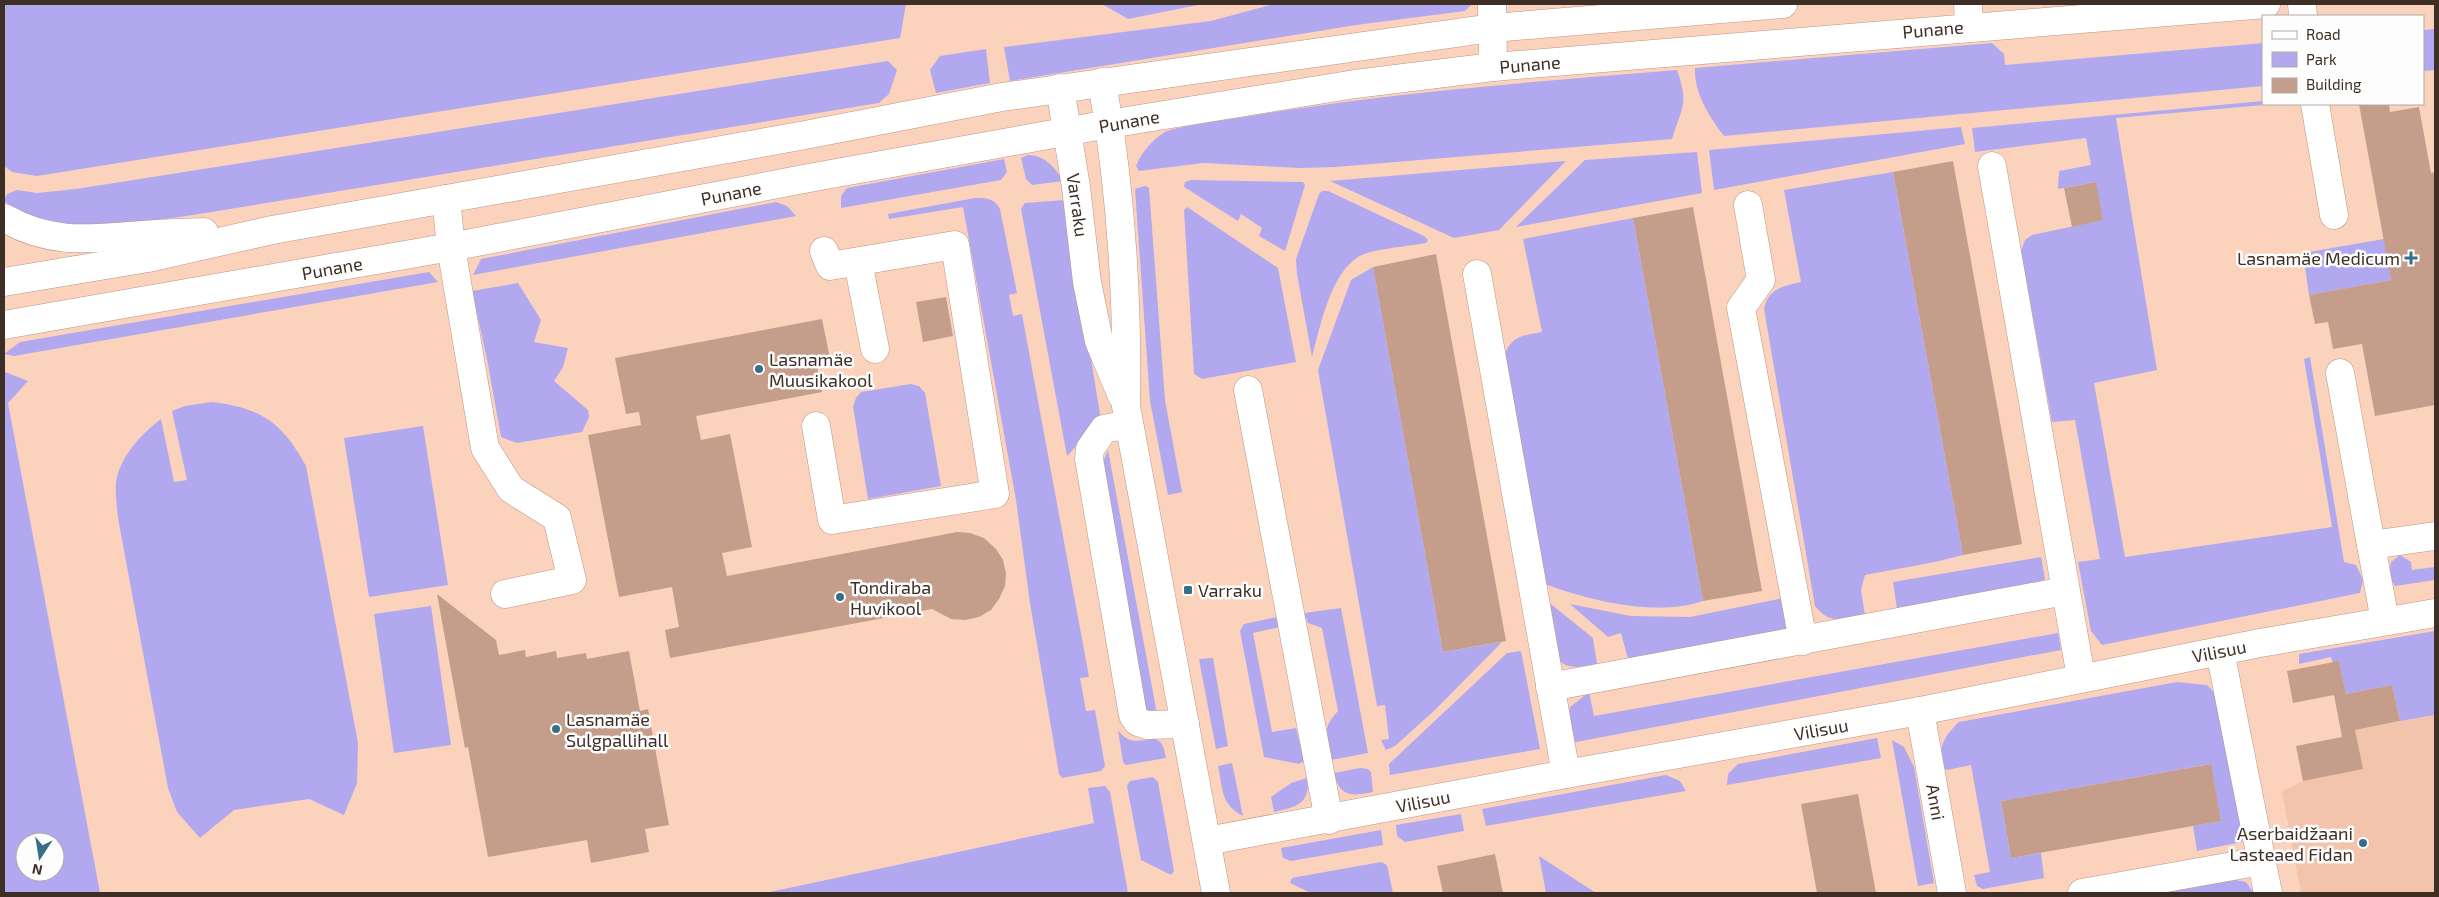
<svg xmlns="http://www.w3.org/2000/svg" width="2439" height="897" viewBox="0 0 2439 897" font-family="'Exo 2',sans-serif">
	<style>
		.built { fill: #f1c4ab }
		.green { fill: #b2a8ef; fill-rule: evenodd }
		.building { fill: #c49e8a }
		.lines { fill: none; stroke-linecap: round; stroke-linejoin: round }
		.minor-casing { stroke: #bb9682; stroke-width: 29 }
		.major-casing { stroke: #bb9682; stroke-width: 29 }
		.minor { stroke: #fff; stroke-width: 28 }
		.major { stroke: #fff; stroke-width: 28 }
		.poi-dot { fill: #376f89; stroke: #fdfdfd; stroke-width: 2 }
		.labels { text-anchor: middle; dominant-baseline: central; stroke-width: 5; stroke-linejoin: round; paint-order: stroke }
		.street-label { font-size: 18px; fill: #3d2e26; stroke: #fdfdfd }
		.poi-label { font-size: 18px; fill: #3d2e26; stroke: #fdfdfd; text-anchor: start }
	</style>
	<rect width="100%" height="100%" fill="#fbd3bd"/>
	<polygon class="built" points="2435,715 2435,893 2301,893 2282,792 2303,781 2362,769 2355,730"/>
	<g class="green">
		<polygon points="4,4 906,4 900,38 37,176 12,172 4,166"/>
		<polygon points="1102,4 1203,4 1128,19"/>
		<polygon points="1274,4 1472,4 1465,11 1356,25 1010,81 1004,47 1211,21"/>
		<polygon points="2435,29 2435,70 2423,71 2423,30"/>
		<path d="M 1992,43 L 2004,54 L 2005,65 L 2263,43 L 2263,86 L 1724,136 C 1709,116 1694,93 1695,68 Z"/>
		<polygon points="986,49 990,83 936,93 930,70 940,56"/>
		<path d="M 888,61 L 897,70 L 889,94 L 879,103 L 193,215 C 143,221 77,239 30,217 C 21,213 12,207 4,201 L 7,194 L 17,190 L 37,193 L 76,189 Z"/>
		<path d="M 1677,70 C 1689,104 1682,107 1672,139 L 1335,167 L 1300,168 L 1203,163 L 1139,171 L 1136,166 C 1141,153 1152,140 1165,132 C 1177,126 1233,119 1251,116 C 1392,92 1535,82 1677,70 Z"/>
		<polygon points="2263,101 2263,104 2275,104 2116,118 2157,370 2094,383 2125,557 2332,527 2304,359 2310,357 2344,562 2356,565 2363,580 2360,593 2102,645 2091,631 2078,562 2100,559 2075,420 2052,422 2021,251 2025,240 2032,235 2103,220 2095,182 2058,189 2059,171 2091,165 2086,138 1975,152 1972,128"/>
		<polygon points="1961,127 1965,144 1714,190 1709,150"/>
		<polygon points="1697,152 1702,193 1516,227 1585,160"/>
		<path d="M 1028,155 C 1044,155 1055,167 1063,181 L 1032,185 L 1026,179 L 1021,158 Z"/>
		<polygon points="1004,159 1007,172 1001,180 841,208 841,196 847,188"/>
		<polygon points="1566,161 1499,230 1454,238 1330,181"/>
		<path d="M 1893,172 L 1963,555 L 1935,562 L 1865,575 L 1861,590 L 1865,615 C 1842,618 1831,626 1815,606 L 1764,309 C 1768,289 1782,286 1801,282 L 1784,190 Z"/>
		<polygon points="1191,180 1303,182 1305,185 1285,251 1259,236 1262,228 1241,214 1238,221 1184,187 1185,182"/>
		<polygon points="1145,186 1149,188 1165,400 1182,492 1168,495 1150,401 1135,189"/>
		<path d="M 1322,191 L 1328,191 L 1424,236 L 1428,240 L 1426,243 C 1411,246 1370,249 1358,257 C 1330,275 1320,327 1312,357 L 1297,274 L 1296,259 L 1319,194 Z"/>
		<path d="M 975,198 C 987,198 994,198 1000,209 L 1017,293 L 1009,295 L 1013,316 L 1022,314 L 1089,677 L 1080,678 L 1086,711 L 1095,710 L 1105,766 L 1101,771 L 1062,778 L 1059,774 L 1030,603 L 1016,500 L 963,207 L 889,219 L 888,214 Z"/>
		<polygon points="1065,200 1100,414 1095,426 1067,456 1021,209 1025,203"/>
		<polygon points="776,202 787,206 796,216 473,275 481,259"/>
		<polygon points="1187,207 1278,268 1296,362 1202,379 1194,374 1184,210"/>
		<path d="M 1633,218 L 1703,601 C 1657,617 1590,601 1545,584 L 1503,358 C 1512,336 1520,336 1542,332 L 1523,239 Z"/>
		<polygon points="2384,239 2391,280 2309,295 2303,253"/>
		<polygon points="1373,267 1443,652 1502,642 1435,710 1395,746 1386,750 1381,740 1389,739 1385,705 1377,706 1318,370 1351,280"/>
		<polygon points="429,272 438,282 14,356 4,354 20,342"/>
		<polygon points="518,283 541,320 534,342 568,348 563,367 554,381 588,410 589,417 582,432 517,443 501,437 487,359 472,291"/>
		<path d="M 5,372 L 28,381 L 8,403 L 100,893 L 4,893 ZM 25,842 L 55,842 L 55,872 L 25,872 Z"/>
		<polygon points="911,384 919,386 925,393 941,486 868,499 853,407 856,398 861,392"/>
		<path d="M 212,402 C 261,408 282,422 306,466 L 358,743 L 357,783 L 344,815 L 309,799 L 234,810 L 200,838 L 177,812 L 168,788 L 118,518 C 117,507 115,493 116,482 C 120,457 141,434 161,419 L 174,482 L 187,480 L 172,411 L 185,406 Z"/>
		<polygon points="423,426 448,585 369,597 344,438"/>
		<polygon points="1108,450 1157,714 1146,711 1100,469"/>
		<polygon points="2400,555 2411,562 2412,570 2435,567 2435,580 2395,586 2389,576 2391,562"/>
		<polygon points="2041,557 2045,579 2037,584 1897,609 1893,582"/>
		<polygon points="1784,598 1789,631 1628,659 1621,633 1608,637 1570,604 1631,616 1690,617"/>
		<path d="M 1547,601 L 1593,638 L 1597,664 C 1584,666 1569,671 1559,660 Z"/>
		<polygon points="431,606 451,745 394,753 374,614"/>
		<path d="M 1341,608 L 1368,753 L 1331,760 C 1327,736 1320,731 1338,711 L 1322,628 L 1308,623 L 1304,613 Z"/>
		<polygon points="1277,617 1280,627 1253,633 1272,732 1296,728 1304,761 1299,764 1264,757 1240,631 1244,624"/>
		<polygon points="2435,631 2435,715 2400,721 2392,685 2346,694 2339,662 2333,663 2331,657 2299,664 2299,654"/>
		<polygon points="2058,633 2061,650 1571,743 1567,724 1570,707 1589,692 1594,716"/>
		<polygon points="1521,651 1540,749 1390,775 1389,764 1507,653"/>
		<polygon points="1213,658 1228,746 1216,749 1199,659"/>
		<path d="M 2177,682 L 2207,685 L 2214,692 L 2244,834 L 2242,842 L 2197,851 L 2193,826 L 2221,821 L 2210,764 L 2001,801 L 2011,858 L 2041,853 L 2044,878 L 1983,889 L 1977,886 L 1974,875 L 1990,872 L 1971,765 L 1947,770 L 1941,767 C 1939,746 1944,736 1959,722 Z"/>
		<path d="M 1118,730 C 1138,758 1160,718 1166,758 L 1126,765 L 1123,762 Z"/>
		<polygon points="1877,738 1881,758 1727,785 1728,774 1738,764"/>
		<polygon points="1892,740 1904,747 1914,767 1934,883 1918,886"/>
		<path d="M 1232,763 L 1243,816 C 1220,804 1223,788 1218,766 Z"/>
		<path d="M 1360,768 L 1368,769 L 1371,772 L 1373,792 C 1353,796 1340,798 1334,773 Z"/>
		<polygon points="1666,775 1680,781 1686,791 1486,826 1482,809"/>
		<polygon points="1153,777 1158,782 1174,871 1171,875 1141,860 1127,786 1130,781"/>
		<path d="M 1307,778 C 1311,805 1295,807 1274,812 L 1271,797 L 1291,783 Z"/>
		<polygon points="1105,786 1110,792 1128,893 765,893 1094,823 1088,788"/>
		<polygon points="1461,814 1464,831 1405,842 1397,836 1396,825"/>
		<polygon points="1381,830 1383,845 1291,861 1283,858 1281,848"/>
		<polygon points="1539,856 1596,893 1546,893"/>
		<polygon points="1381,862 1387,865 1393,893 1311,893 1290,883 1292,878 1297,877"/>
		<polygon points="2235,880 2246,882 2254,893 2157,893"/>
	</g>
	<g class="building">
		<polygon points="2359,104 2389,104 2390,112 2419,107 2431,173 2435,172 2435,405 2375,416 2362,344 2333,349 2328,322 2315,324 2309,295 2391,280"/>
		<polygon points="1953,161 2022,544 1963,555 1893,172"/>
		<polygon points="2096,182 2103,220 2072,227 2064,188"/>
		<polygon points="1693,207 1762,591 1703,601 1633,218"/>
		<polygon points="1436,254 1506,641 1443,652 1373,267"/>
		<polygon points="946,297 953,336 923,342 916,302"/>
		<polygon points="822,319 831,363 817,366 822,392 696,416 701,440 730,434 752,547 722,553 727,576 957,532 970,533 984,538 996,549 1003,560 1006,573 1005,586 999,599 991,610 979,617 965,620 951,619 932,609 670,658 665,630 679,627 672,587 619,597 588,435 641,425 639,412 626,414 615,358"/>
		<polygon points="437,594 496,640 499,655 525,650 526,657 556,651 557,658 586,653 587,659 629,651 640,711 648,709 669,825 645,829 649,852 591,863 587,840 488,857 468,747 465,748"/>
		<polygon points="2339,661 2346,694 2392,685 2400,721 2355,730 2363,769 2303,781 2296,746 2342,737 2334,695 2293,703 2287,671"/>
		<polygon points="2211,764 2221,821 2011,858 2001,801"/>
		<polygon points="1858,794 1876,893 1817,893 1801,804"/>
		<polygon points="1495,854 1503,893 1443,893 1437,866"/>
	</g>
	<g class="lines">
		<defs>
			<g id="minor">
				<polyline points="1492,4 1493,67"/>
				<polyline points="1968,4 1969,26"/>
				<polyline points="2302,4 2303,16"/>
				<path d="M 1102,82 C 1121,190 1128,297 1126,406 L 1216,893"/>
				<polyline points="1060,88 1076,187 1087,282 1099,341 1122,396"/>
				<polyline points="2315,104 2334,215"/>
				<polyline points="1992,166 2081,677"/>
				<polyline points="446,199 451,247 485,448 511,489 557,518 572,580 505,594"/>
				<polyline points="1748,205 1761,280 1741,308 1803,641"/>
				<polyline points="858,262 875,349"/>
				<polyline points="1477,274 1566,774"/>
				<polyline points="2340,373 2371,545"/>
				<polyline points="1248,390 1329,820"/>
				<polyline points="1129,424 1104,429 1090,449 1089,459 1133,715 1138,722 1147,725 1185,724"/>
				<polyline points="816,426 832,520 995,494 955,245 830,266 824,251"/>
				<polyline points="2385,621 2371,545 2435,536"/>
				<polyline points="2220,651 2268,893"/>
				<polyline points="1550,687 2065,591"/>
				<polyline points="1920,711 1952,893"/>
				<polyline points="1207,841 1566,774 1920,711 2260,643 2435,613"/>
				<polyline points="2082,893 2261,861"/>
			</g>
			<g id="major">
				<path d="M 4,218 C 51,245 90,239 142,235 C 162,233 183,233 204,232"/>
				<polyline points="4,282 148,258 272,230 800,136 1002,97 1492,28 1783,4"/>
				<polyline points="4,325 451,247 809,178 1109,124 1355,84 1493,67 2266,4"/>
			</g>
		</defs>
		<use href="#minor" class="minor-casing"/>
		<use href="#major" class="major-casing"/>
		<use href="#minor" class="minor"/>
		<use href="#major" class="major"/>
	</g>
	<g class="poi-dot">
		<path d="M2408.5 250.5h5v5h5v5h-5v5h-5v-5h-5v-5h5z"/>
		<circle cx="759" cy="369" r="5"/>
		<rect x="1183" y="585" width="10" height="10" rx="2.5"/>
		<circle cx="840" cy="597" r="5"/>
		<circle cx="556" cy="729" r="5"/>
		<circle cx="2363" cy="843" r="5"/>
	</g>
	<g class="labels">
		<g class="street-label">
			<text transform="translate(1933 29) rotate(-5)">Punane</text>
			<text transform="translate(1530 64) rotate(-5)">Punane</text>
			<text transform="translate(1129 121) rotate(-10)">Punane</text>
			<text transform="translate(731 193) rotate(-11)">Punane</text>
			<text transform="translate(1078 205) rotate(82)">Varraku</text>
			<text transform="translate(332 268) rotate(-10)">Punane</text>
			<text transform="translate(2219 651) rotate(-11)">Vilisuu</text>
			<text transform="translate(1821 729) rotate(-10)">Vilisuu</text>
			<text transform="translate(1423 801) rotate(-11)">Vilisuu</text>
			<text transform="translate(1936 802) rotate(80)">Anni</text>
		</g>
		<g class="poi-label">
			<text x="2400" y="258" text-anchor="end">Lasnamäe Medicum</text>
			<text x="769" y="359">Lasnamäe<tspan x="769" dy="21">Muusikakool</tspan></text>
			<text x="850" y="587">Tondiraba<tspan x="850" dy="21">Huvikool</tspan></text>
			<text x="1198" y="590">Varraku</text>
			<text x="566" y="719">Lasnamäe<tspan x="566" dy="21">Sulgpallihall</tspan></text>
			<text x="2353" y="833" text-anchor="end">Aserbaidžaani<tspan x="2353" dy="21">Lasteaed Fidan</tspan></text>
		</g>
	</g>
	<rect width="2439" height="897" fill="none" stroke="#3d2e26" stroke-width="10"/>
	<rect x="2262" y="15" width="162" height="90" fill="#fdfdfd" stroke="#b0aaa7"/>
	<rect x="2272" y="31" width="25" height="8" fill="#ffffff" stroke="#b0aaa7"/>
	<text x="2306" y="40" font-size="15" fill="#3d2e26">Road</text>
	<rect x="2272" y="52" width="25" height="15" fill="#b2a8ef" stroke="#b0aaa7"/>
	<text x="2306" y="65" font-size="15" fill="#3d2e26">Park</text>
	<rect x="2272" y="78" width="25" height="15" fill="#c49e8a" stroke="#b0aaa7"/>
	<text x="2306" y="90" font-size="15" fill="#3d2e26">Building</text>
	<g transform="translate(40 857) rotate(192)"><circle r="24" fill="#fdfdfd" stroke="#b0aaa7"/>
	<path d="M0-4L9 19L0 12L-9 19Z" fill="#376f89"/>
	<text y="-8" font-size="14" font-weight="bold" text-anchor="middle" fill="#3d2e26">N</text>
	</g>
</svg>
